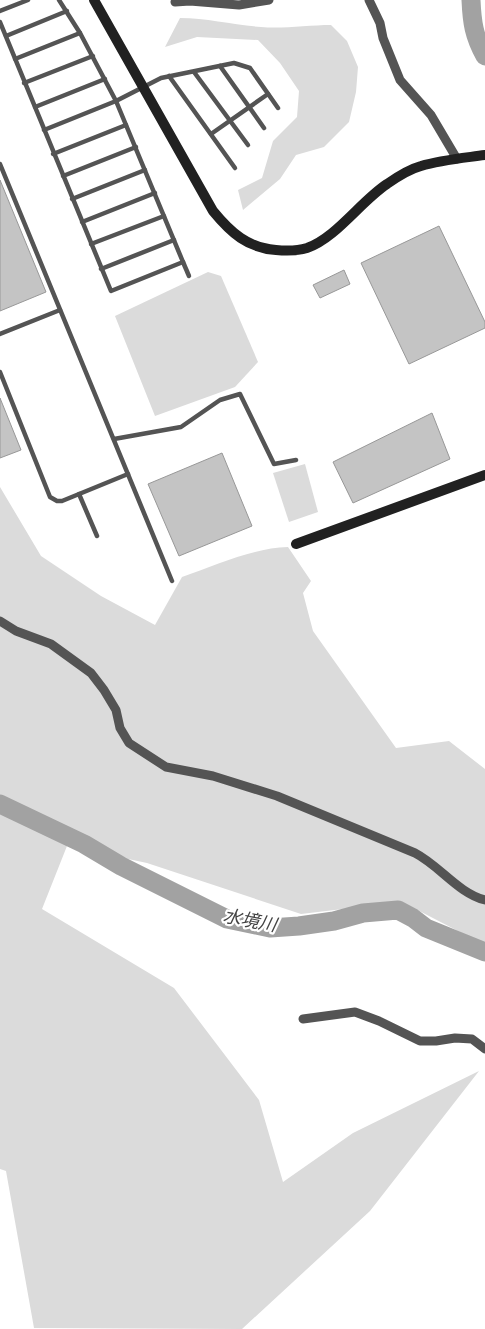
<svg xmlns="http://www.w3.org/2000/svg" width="485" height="1329" viewBox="0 0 485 1329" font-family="'IBM Plex Sans','Noto Sans JP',sans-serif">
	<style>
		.green { fill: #dbdbdb }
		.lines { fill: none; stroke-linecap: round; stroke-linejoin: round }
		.river { stroke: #a2a2a2; stroke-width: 19 }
		.building { fill: #c4c4c4; stroke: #989898 }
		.lane { stroke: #545454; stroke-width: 4.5 }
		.street { stroke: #545454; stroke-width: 9 }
		.secondary { stroke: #212121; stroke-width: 10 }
		.labels { text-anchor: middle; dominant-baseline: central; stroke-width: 4.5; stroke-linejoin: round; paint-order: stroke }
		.water-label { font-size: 18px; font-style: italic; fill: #434343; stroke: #fff }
	</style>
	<rect width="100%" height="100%" fill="#fff"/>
	<g class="green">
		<path d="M 180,18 C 207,18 234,25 261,27 C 282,29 309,25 331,25 L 347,41 L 358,67 L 356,92 L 349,122 L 324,147 L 296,155 L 280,179 L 243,210 L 238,190 L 262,178 L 273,141 L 297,117 L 299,91 L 280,63 L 258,40 L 197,37 L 165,47 Z"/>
		<polygon points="208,272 221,276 258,362 235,387 155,416 115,316"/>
		<polygon points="305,464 318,512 289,522 273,473"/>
		<path d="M 0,487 L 41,556 L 101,596 L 155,625 L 182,577 C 216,565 253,548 288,547 L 311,581 L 303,593 L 313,631 L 396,748 L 449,741 L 485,769 L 485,945 L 402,902 L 301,914 L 147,863 L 67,846 L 42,909 L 174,988 L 259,1100 L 283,1182 L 353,1133 L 479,1071 L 370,1211 L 242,1329 L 34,1328 L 6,1171 L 0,1169 Z"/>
	</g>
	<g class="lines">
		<g class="river">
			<path d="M 471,0 C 472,23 474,36 485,56"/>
			<polyline points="0,804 84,844 121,866 227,919 270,928 299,926 334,921 363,913 398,910 413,918 426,928 485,952"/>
		</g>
	</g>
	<g class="building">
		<polygon points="0,180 46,292 0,311"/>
		<polygon points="439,226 485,322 485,328 409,364 361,263"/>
		<polygon points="344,270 350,284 320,298 313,285"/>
		<polygon points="0,398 21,450 0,458"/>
		<polygon points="432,413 450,459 353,503 333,462"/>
		<polygon points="222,453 252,526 179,556 148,484"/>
	</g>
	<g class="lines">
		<g class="lane">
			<polyline points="0,11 28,0"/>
			<polyline points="0,22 111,291 183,262 116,101 80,33 59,0"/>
			<polyline points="6,36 67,11"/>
			<polyline points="15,59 80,33"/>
			<polyline points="220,66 264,128"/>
			<polyline points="194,72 248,145"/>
			<polyline points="169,76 235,168"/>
			<polyline points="24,83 93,56"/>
			<polyline points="35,107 105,79"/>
			<polyline points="44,130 116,101 161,78 234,63 250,68 278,108"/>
			<polyline points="211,134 268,94"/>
			<polyline points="53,154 126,125"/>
			<polyline points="0,164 172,581"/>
			<polyline points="63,176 136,147"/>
			<polyline points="72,199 145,170"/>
			<polyline points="82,222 155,193"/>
			<polyline points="91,244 164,216"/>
			<polyline points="183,262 189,276"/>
			<polyline points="101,269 174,240"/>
			<polyline points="0,334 60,310"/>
			<polyline points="0,372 50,497 57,501 62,501 128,474"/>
			<polyline points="114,439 181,427 220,400 240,394 274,464 296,460"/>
			<polyline points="79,494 97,536"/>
		</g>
		<g class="street">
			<polyline points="369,0 380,23 383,38 400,80 431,115 457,159"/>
			<polyline points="175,2 190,1 239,5 269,0"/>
			<path d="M 0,621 L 16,631 L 51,644 L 91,673 L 104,690 L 116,710 L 120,728 L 129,743 L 166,767 L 213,776 L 277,796 L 415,853 C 440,866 458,893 485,900"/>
			<polyline points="303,1019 355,1012 379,1021 420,1041 436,1041 455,1038 472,1039 485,1049"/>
		</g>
		<g class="secondary">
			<path d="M 94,0 L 213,211 C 231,233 248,248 276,250 C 287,251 297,251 307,248 C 336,238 361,201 387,184 C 397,177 410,169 421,166 C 441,160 464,158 485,155"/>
			<polyline points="296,544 485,475"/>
		</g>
	</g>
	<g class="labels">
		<g class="water-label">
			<text transform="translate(250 920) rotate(11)">水境川</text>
		</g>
	</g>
</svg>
